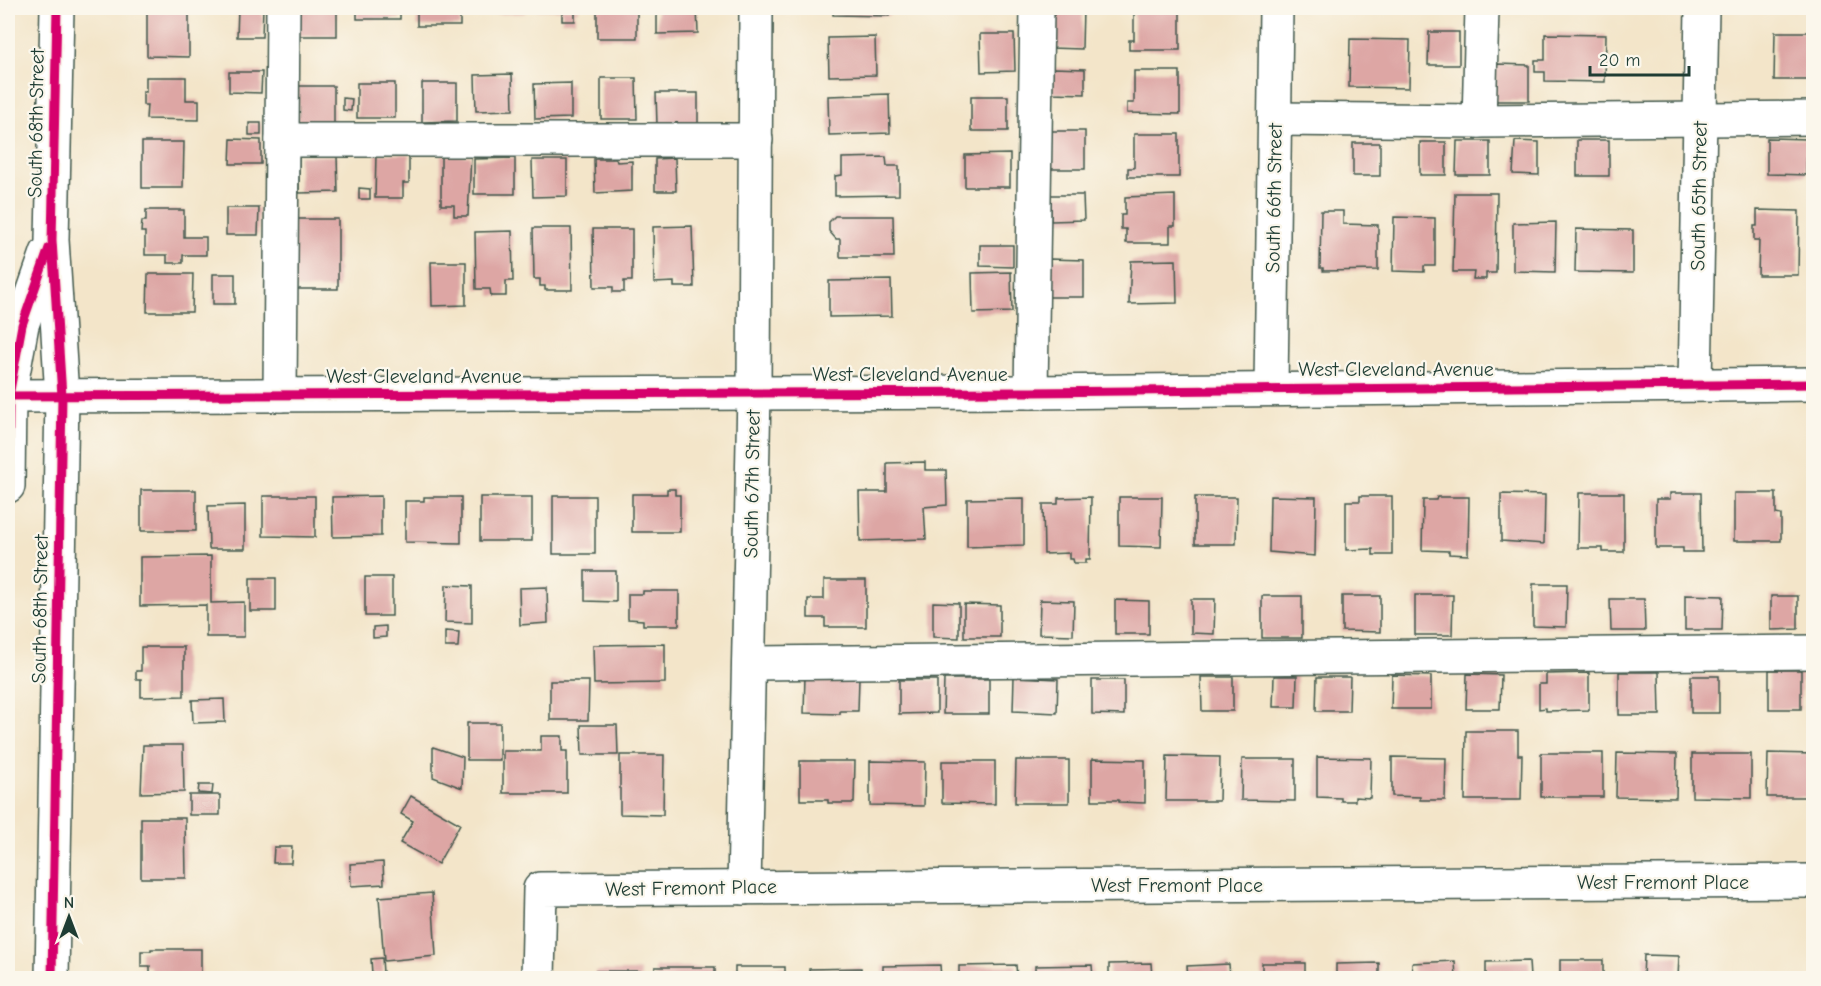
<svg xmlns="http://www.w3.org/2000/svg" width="1821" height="986" viewBox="0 0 1821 986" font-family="'Comic Neue',sans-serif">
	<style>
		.building { fill: #dda6a4 }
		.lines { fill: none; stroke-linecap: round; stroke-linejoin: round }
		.minor-casing { stroke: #3f564a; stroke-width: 36 }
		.minor { stroke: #fff; stroke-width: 33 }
		.cycleway-casing { stroke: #fbf7ec; stroke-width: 13 }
		.cycleway { stroke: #d6006c; stroke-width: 9 }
		.labels { text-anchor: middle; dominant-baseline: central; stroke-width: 4.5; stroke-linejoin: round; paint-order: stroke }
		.street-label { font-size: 20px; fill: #1f3d34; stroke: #fbf7ec }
	</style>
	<rect width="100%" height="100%" fill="#fbf7ec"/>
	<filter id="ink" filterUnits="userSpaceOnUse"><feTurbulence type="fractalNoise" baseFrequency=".0167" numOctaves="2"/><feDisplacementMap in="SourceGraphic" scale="12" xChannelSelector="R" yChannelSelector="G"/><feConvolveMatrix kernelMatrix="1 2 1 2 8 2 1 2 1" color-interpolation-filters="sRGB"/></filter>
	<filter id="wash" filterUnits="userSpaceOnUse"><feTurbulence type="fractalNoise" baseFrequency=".008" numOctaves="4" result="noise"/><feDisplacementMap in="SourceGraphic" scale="24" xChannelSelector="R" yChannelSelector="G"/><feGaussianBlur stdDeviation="1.35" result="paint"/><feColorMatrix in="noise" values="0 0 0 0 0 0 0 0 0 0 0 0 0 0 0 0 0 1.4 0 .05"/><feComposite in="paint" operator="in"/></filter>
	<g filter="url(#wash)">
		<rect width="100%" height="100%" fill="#f3e5c9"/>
		<g id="blocks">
			<g class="building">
				<polygon points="147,8 189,8 189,57 147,56"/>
				<polygon points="238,8 263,8 262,37 237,37"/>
				<rect x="298" y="8" width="39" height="28"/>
				<rect x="357" y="8" width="43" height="11"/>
				<rect x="417" y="8" width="43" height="18"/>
				<polygon points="494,8 525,8 525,13 495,14"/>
				<polygon points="537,8 579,8 579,11 575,11 575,21 562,21 562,10 537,10"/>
				<rect x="597" y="8" width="40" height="30"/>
				<polygon points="657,8 697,8 698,33 657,34"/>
				<polygon points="833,8 889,8 889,16 833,15"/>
				<polygon points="1070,8 1083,8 1082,49 1050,48 1053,11 1070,12"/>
				<polygon points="1134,8 1180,8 1180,50 1129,50 1129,40 1134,40"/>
				<polygon points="1352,8 1393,8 1393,12 1352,11"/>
				<polygon points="1429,32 1459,32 1459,65 1428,65"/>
				<polygon points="1775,32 1814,32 1814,80 1774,80"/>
				<polygon points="980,34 1014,34 1015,71 981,72"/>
				<polygon points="1545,34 1606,35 1605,82 1545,81 1545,72 1535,72 1535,60 1545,60"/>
				<polygon points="875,37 876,75 829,76 828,38"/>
				<polygon points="1350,39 1410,40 1409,88 1349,87"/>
				<polygon points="1496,64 1529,65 1529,101 1495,101"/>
				<polygon points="1053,68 1085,69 1085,94 1052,93"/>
				<polygon points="1134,71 1180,71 1180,114 1127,113 1127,103 1134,103"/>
				<polygon points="229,72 262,72 261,93 229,92"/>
				<polygon points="512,74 513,110 476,111 475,75"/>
				<polygon points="146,77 186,77 186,100 199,100 199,120 146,119 147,105 143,105 143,91 146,92"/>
				<polygon points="601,78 636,78 637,119 601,119"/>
				<rect x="357" y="83" width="38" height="35"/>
				<polygon points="422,83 457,83 457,121 422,122"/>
				<polygon points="571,83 571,118 535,119 534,84"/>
				<rect x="298" y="86" width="36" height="38"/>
				<polygon points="656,93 698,93 698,124 657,125"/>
				<polygon points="889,94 890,133 829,135 828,96"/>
				<rect x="971" y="96" width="37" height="35"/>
				<polygon points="343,98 352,99 351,111 343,110"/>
				<rect x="249" y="123" width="12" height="12"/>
				<rect x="1051" y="131" width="34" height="38"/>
				<polygon points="1134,134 1179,134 1179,177 1128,177 1128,168 1134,168"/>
				<polygon points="1767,138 1807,139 1806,175 1767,174"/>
				<polygon points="231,139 261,140 261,164 230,164"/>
				<rect x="1577" y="140" width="32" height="36"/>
				<polygon points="1457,141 1490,141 1490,175 1456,175"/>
				<polygon points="1515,141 1539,142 1539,175 1513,174"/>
				<polygon points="142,142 184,142 183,188 142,188"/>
				<rect x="1420" y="142" width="26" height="33"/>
				<rect x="1353" y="143" width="27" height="33"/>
				<polygon points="376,154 409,154 409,183 403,183 403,198 375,198"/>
				<polygon points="1010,154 1010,187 965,187 965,155"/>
				<polygon points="441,155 471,156 468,216 454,216 454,205 441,205"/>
				<polygon points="299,156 337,156 338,192 299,193"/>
				<polygon points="886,157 887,166 899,166 899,195 835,196 835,176 842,175 842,158"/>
				<polygon points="515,158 515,194 474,194 474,159"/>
				<polygon points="675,158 676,191 655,191 655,159"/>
				<polygon points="594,159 616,159 617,162 632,161 632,191 595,193"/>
				<polygon points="532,160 567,160 567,196 533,197"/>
				<polygon points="359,188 370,189 370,199 359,199"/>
				<polygon points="1455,193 1497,193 1496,273 1486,273 1486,279 1473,279 1474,272 1453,272"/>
				<polygon points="1051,195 1083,195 1084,220 1051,221"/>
				<polygon points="1175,195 1175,226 1170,226 1170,243 1126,243 1126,229 1121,229 1121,215 1125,215 1125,197"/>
				<polygon points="226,208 259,208 258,235 226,235"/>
				<polygon points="146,210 184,210 184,237 206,237 206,255 183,255 183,263 167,263 167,255 145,255 145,232 141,232 142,221 146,221"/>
				<polygon points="1757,210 1799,211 1798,275 1758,275 1759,240 1754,240 1754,226 1757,226"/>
				<polygon points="1321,211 1343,211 1343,224 1378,225 1378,270 1323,271 1323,268 1320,268"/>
				<polygon points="835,216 893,216 894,257 840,257 840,239 836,239 829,231 829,222"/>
				<polygon points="1394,217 1435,218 1435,266 1424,266 1424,272 1393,271"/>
				<polygon points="293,219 338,219 338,289 294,289"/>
				<polygon points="1556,222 1555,272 1513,271 1513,223"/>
				<polygon points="692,226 694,287 674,287 674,282 654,283 653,227"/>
				<polygon points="533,228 571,228 572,290 545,290 545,286 540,286 540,279 534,279"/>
				<polygon points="593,229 632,229 632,281 624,281 624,292 613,292 613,287 594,287"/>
				<polygon points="1576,229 1633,230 1633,273 1575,272"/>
				<polygon points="512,231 513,281 506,281 506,296 491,296 490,289 476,289 475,232"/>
				<polygon points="980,245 1013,245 1013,267 980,266"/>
				<polygon points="1048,259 1084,260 1084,297 1048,297"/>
				<polygon points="1176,260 1177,303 1129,304 1131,261"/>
				<polygon points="431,262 466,262 466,305 432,306"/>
				<polygon points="1011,272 1012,312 973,313 972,273"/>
				<polygon points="148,274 193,274 192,312 147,312"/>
				<rect x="213" y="274" width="22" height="30"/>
				<polygon points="891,280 892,316 829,317 829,281"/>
				<polygon points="925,462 925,470 946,470 947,505 924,507 926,539 860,541 859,492 887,492 887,463"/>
				<polygon points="667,489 675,489 675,495 680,495 680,532 632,532 632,494 667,494"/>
				<rect x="141" y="490" width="55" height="41"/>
				<polygon points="1579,493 1624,493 1624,552 1603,552 1603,548 1578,548"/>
				<polygon points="1670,493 1701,493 1702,552 1683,552 1683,548 1656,548 1656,499 1670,499"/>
				<polygon points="1734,493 1776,493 1776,514 1781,515 1781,541 1734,541"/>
				<polygon points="1501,494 1545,495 1544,544 1501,541"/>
				<polygon points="263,496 315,496 315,537 263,536"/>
				<polygon points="381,496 381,536 333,537 332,497"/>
				<rect x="553" y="496" width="42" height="58"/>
				<polygon points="1270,496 1316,497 1315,556 1269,552"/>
				<polygon points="1360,496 1392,496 1392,555 1373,555 1373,549 1346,550 1346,501 1360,501"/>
				<polygon points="424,497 461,497 461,543 405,542 405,501 424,501"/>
				<rect x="480" y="497" width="52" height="44"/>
				<polygon points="1091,497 1090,559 1086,559 1086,563 1074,563 1073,559 1069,559 1069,553 1044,554 1043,504 1058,504 1058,498"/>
				<polygon points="1119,497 1162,497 1161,547 1119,546"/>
				<polygon points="1195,497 1237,497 1236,544 1195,544"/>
				<polygon points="1437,497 1469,497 1468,555 1449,554 1449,551 1422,550 1423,500 1436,500"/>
				<polygon points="1024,498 1024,545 967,547 967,499"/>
				<polygon points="245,505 245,549 209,549 208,506"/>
				<polygon points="211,556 211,603 244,602 244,637 206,637 206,605 140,606 140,557"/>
				<polygon points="585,571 616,571 616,602 585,601"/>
				<rect x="365" y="577" width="27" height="39"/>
				<rect x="250" y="578" width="26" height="33"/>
				<polygon points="824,580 866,580 866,627 825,627 825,618 808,618 808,599 824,599"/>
				<polygon points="1533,584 1567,584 1566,627 1533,626"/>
				<polygon points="446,585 472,586 472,623 445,622"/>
				<polygon points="547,587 548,623 520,625 519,588"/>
				<polygon points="643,591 679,591 679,625 643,625 643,620 628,619 628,594 643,594"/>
				<polygon points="1415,595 1453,595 1452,635 1415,635"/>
				<polygon points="1685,595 1723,596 1722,630 1685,630"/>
				<rect x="1262" y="596" width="40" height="42"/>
				<polygon points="1342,596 1380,596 1380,632 1342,631"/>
				<polygon points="1771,596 1798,596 1798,629 1771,630"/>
				<polygon points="1191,599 1215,599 1214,634 1191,633"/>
				<polygon points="1610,599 1644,599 1645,631 1611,631"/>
				<polygon points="1040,600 1074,601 1073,635 1039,634"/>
				<polygon points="1115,600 1149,601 1149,634 1115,634"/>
				<polygon points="933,602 959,603 959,638 933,637"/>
				<polygon points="964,604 1000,605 1000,637 964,637"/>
				<polygon points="386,626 386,637 373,638 373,627"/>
				<polygon points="445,631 459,632 458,647 445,647"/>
				<polygon points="665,644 665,683 594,684 593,645"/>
				<polygon points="141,647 184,647 184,696 141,697 141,679 136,679 136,671 141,671"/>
				<rect x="1769" y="670" width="32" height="39"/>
				<polygon points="1619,672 1659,672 1660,715 1619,715"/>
				<polygon points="1589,673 1589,710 1546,711 1546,708 1539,709 1539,684 1546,684 1546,674"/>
				<polygon points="1467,674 1501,675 1500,709 1466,709"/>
				<polygon points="805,675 859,678 858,711 840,711 840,714 804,713"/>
				<polygon points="1392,675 1431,676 1431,709 1391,709"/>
				<polygon points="1274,676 1297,676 1296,707 1273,707"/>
				<rect x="1691" y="676" width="28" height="37"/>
				<polygon points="1014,677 1058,679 1057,713 1013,711"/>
				<polygon points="1201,677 1233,677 1233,711 1202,711"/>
				<polygon points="1317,677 1350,677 1349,711 1316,711"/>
				<polygon points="944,679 989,679 989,714 943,714"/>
				<polygon points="899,680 937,680 937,713 899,714"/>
				<polygon points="1092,680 1124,680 1124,715 1092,714"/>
				<polygon points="550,681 589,681 588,720 550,720"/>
				<polygon points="224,699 225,722 193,723 192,700"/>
				<rect x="467" y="723" width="33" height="37"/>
				<polygon points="581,725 617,725 618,755 582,755"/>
				<polygon points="1466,731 1518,731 1518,755 1522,755 1521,800 1465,800"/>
				<polygon points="541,736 562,736 562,751 567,751 567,793 503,793 503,751 541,751"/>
				<polygon points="143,745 183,745 184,792 141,793"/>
				<polygon points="433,747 463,757 462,788 433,777"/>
				<rect x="1541" y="753" width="62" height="44"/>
				<polygon points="1617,753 1677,754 1676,798 1616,797"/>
				<polygon points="1768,753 1814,754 1814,797 1767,797"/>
				<polygon points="1692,754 1751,754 1751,798 1692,797"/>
				<polygon points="620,755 664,755 663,815 620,814"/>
				<polygon points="1167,756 1220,757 1219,801 1166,801"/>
				<polygon points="1317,757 1371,758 1370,798 1355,797 1355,801 1341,801 1341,798 1317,797"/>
				<polygon points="1392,757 1446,758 1445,800 1420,800 1420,797 1392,796"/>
				<polygon points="1092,759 1145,760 1145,803 1119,802 1119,800 1092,800"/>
				<polygon points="1242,759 1295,759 1295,801 1241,800"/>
				<polygon points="1016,760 1069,760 1069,803 1015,803"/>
				<polygon points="800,761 855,761 854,803 828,803 828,800 800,800"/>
				<polygon points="870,761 925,762 924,806 870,805"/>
				<polygon points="942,761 995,761 995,804 942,803"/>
				<polygon points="199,785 213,785 212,794 198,793"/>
				<rect x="189" y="795" width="31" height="20"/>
				<polygon points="411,796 460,824 438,864 400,843 413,821 401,814"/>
				<polygon points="141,818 185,818 186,878 141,878"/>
				<polygon points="274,847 292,847 291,863 273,863"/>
				<polygon points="383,862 384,884 351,886 350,864"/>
				<polygon points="432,893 436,956 384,961 379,897"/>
				<polygon points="151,949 201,949 201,978 150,978 150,966 141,966 141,951 151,951"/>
				<polygon points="1644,955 1679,956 1678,978 1643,978"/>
				<polygon points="382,958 383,973 372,974 371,959"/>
				<rect x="1560" y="960" width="43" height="18"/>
				<polygon points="1455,961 1456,978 1413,978 1412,963"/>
				<polygon points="1529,961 1530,978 1486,978 1486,962"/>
				<polygon points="1151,963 1152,978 1109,978 1109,964"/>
				<rect x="1262" y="963" width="43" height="15"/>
				<polygon points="1379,963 1379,978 1336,978 1336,964"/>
				<polygon points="1229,964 1230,978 1188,978 1187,966"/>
				<polygon points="940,965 941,978 883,978 883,966"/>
				<polygon points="1016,965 1017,978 959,978 959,966"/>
				<polygon points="1092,965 1093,978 1035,978 1035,966"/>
				<rect x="655" y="967" width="60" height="11"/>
				<rect x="735" y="967" width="50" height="11"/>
				<polygon points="861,968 861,978 809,978 809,969"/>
				<polygon points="595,971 640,971 641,978 595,978"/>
				<rect x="400" y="975" width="49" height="3"/>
			</g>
		</g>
	</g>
	<g filter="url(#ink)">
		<use href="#blocks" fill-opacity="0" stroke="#3f564a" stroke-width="1.5"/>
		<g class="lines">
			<defs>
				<g id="minor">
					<polyline points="1275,119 1479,121 1814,118"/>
					<polyline points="1479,121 1482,8"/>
					<polyline points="282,140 756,140"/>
					<polyline points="1695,385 1702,8"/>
					<polyline points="1271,388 1276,8"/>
					<polyline points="1031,392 1037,8"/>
					<polyline points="280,395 283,8"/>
					<polyline points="8,396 1031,392 1814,384"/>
					<polyline points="8,486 9,396 22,325 47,253"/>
					<polyline points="749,663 1814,652"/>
					<polyline points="744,888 754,392 756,8"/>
					<polyline points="52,978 62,396 52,240 57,8"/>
					<polyline points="538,978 540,889 1814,881"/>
				</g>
			</defs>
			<use href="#minor" class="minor-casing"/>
			<use href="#minor" class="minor"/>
			<defs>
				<g id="cycleway">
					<polyline points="8,396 1031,392 1814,384"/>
					<polyline points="8,486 9,396 22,325 49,248"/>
					<polyline points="52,978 62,396 52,240 57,8"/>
				</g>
			</defs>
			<use href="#cycleway" class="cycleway-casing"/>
			<use href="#cycleway" class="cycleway"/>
		</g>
	</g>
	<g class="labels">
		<g class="street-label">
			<text transform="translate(36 123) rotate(-89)">South 68th Street</text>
			<text transform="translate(1699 196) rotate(-89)">South 65th Street</text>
			<text transform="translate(1274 198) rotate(-89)">South 66th Street</text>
			<text x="1396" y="369">West Cleveland Avenue</text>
			<text x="910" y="374">West Cleveland Avenue</text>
			<text x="424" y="376">West Cleveland Avenue</text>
			<text transform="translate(752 484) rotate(-89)">South 67th Street</text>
			<text transform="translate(40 609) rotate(-89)">South 68th Street</text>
			<text x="1663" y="882">West Fremont Place</text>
			<text x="1177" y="885">West Fremont Place</text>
			<text transform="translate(691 888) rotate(-1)">West Fremont Place</text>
		</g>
	</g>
	<rect width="1821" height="986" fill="none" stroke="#fbf7ec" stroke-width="30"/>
	<g transform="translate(69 917)" stroke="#fbf7ec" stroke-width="4.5" paint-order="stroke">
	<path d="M0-4.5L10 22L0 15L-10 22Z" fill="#1f3d34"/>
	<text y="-9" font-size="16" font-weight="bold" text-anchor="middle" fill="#1f3d34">N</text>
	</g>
	<path d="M1590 66v9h99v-9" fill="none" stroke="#1f3d34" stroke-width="3"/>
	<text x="1599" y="66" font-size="18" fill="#1f3d34" stroke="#fbf7ec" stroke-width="4.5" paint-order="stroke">20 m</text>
</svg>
